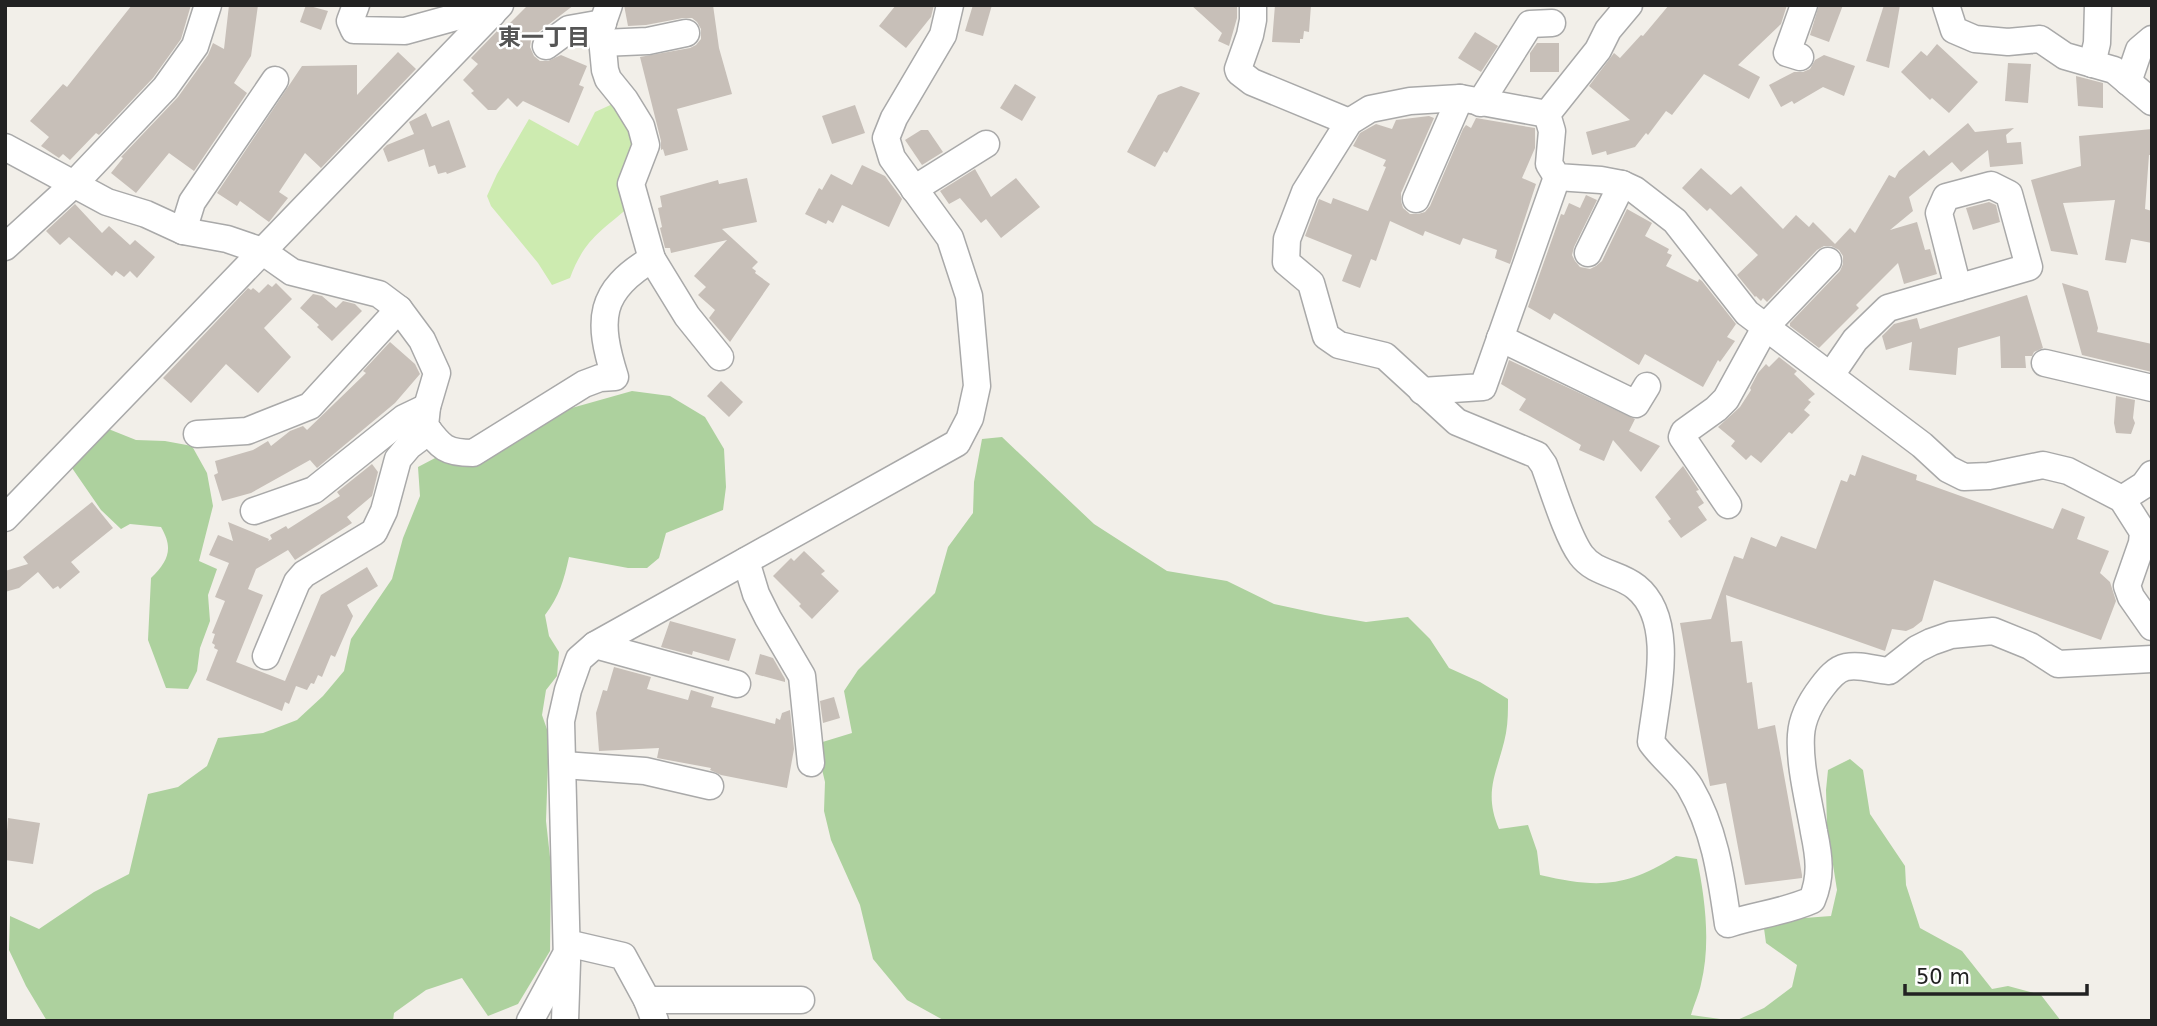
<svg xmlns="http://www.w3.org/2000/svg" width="2157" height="1026" viewBox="0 0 2157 1026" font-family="'DejaVu Sans','Noto Sans JP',sans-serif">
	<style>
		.grass { fill: #cdebb0 }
		.forest { fill: #add19e }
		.building { fill: #c7bfb8 }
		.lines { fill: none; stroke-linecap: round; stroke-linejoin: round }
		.minor-casing { stroke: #a9a9a9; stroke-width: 29 }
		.minor { stroke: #fff; stroke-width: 26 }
		.labels { text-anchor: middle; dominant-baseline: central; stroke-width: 5; stroke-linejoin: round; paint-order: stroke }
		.neighbourhood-label { font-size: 23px; font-weight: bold; fill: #555; stroke: #fff }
	</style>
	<rect width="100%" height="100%" fill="#f2efe9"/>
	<path class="grass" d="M 617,102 L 637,130 L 629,207 C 600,232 584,240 570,278 L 552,285 L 538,263 L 491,206 L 487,196 L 497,174 L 529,119 L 578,146 L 595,112 Z"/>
	<g class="forest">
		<path d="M 632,391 L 670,396 L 705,417 L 724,449 L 726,487 L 723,510 L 666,533 L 659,558 L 647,568 L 628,568 L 569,557 C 564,580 559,597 545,615 L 549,636 L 559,652 L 557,676 L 546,690 L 542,715 L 549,735 L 546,821 L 551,866 L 550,951 L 518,1004 L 488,1016 L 462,978 L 426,990 L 394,1013 L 393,1021 L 47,1021 L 26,986 L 9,950 L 10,916 L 39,929 L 94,892 L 129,874 L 148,794 L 178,787 L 207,766 L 218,738 L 263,733 L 297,720 L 323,696 L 344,671 L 351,639 L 392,579 L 403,538 L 420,496 L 418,467 L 439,456 L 561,411 Z"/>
		<path d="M 101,426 L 136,440 L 165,441 L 192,446 L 207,473 L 213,506 L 199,561 L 217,569 L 208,595 L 210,621 L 200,648 L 197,671 L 188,689 L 166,688 L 148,640 L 151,578 C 168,561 174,549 161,527 L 130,524 L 121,529 L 101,510 L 72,468 Z"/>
		<path d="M 1002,437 L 1094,524 L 1167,571 L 1227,581 L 1274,604 L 1325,615 L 1366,622 L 1408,617 L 1430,639 L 1449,668 L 1480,682 L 1508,699 C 1508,710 1508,722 1506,733 C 1499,770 1482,790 1499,829 L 1528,825 L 1537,851 L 1540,875 C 1597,888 1625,888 1676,856 L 1697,859 C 1705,898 1711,944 1701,984 C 1699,994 1694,1004 1691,1015 L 1735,1021 L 1764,1008 L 1792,987 L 1797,965 L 1766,943 L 1763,921 L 1831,916 L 1837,890 L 1827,827 L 1826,790 L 1828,770 L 1850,759 L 1863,770 L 1870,814 L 1905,866 L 1906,885 L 1920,928 L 1962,951 L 1992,989 L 2008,986 L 2041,995 L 2061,1021 L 945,1021 L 907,1000 L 873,959 L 860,905 L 831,840 L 824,811 L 825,782 L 816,744 L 852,733 L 844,691 L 858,670 L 935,593 L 948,547 L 973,513 L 974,482 L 982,439 Z"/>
	</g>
	<g class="building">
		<polygon points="132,5 191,5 181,39 153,78 99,135 96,133 70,160 63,154 59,158 41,146 49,137 30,121 63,84 67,87"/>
		<polygon points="229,5 258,5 251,56 234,83 247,93 194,171 169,153 136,193 111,173 123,158 121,157 178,97 208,55 213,43 224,49"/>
		<polygon points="306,5 328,11 321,30 300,22"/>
		<polygon points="528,5 574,5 536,34 531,40 530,47 534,56 540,61 548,61 561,55 587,66 579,85 584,87 569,123 523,101 517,107 508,98 496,110 488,110 471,93 474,91 463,80 478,64 471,58 502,26 505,28"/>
		<polygon points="624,5 713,5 719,48 732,94 677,109 688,150 665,156 663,149 661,150 661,141 640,57 690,48 696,45 701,39 701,29 697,22 692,18 683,18 646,25 628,26"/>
		<polygon points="896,5 934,5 931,17 906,48 879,26"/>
		<polygon points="973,5 992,5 983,36 965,31"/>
		<polygon points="1191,5 1237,5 1237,18 1229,46 1218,41 1222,33"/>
		<polygon points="1275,5 1311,5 1309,32 1304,31 1303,39 1300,39 1300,43 1272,42"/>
		<polygon points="1669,5 1787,5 1781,24 1738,65 1760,77 1749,99 1704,74 1672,115 1666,111 1648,135 1646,133 1635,147 1607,155 1606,151 1592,155 1586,132 1630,120 1589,86 1614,53 1620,58 1641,35 1643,36"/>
		<polygon points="1819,5 1843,5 1829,42 1810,35"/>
		<polygon points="1884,5 1900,5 1889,68 1866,61"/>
		<polygon points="1475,32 1498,46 1481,72 1458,58"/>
		<polygon points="1537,43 1559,43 1559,72 1530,72 1530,53"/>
		<polygon points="1937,44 1978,82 1949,113 1932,98 1930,100 1901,72 1921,51 1927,56"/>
		<polygon points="398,52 416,69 321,168 305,153 279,192 288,198 269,222 240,201 237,206 217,193 302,66 357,65 357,95"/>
		<polygon points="1824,55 1855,66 1844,96 1823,87 1794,104 1792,101 1781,107 1769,85 1794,72 1803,72 1810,69 1815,60"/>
		<polygon points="2008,63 2031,64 2028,103 2005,101"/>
		<polygon points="2076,76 2103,83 2103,108 2078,106"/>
		<polygon points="1015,84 1036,97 1022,121 1000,108"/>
		<polygon points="1181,86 1200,93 1167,153 1164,151 1155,167 1127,152 1158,95"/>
		<polygon points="855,105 865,133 832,144 822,116"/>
		<polygon points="426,113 432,127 449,120 466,167 447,174 446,172 438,174 435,165 429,167 424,149 388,162 383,149 387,145 414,134 409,122"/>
		<polygon points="1429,116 1434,118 1401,193 1401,201 1403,208 1410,214 1418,214 1425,212 1430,206 1463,129 1466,125 1471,128 1476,118 1535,128 1535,148 1522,178 1536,184 1510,264 1495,258 1497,250 1463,238 1460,245 1425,231 1423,236 1390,221 1376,261 1371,259 1360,288 1342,281 1352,255 1305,236 1319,199 1331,204 1333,198 1368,211 1386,167 1383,166 1386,160 1353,146 1360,133 1376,124 1392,129 1396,120"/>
		<polygon points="1968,123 1975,132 2014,128 2006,135 2007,143 2021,142 2023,164 1990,167 1988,150 1961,172 1952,162 1909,197 1913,211 1890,230 1917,222 1925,250 1930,249 1937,274 1904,284 1898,263 1856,305 1859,308 1819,348 1790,326 1790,323 1840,271 1843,264 1843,256 1839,250 1831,246 1824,246 1817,250 1767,302 1763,298 1761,301 1756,296 1755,297 1737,275 1758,255 1710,208 1707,211 1682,188 1701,168 1731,195 1741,186 1783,229 1796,215 1809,227 1813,222 1835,244 1850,228 1855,233 1889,175 1895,178 1899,171 1924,150 1929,156"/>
		<polygon points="2152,129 2152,155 2149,155 2145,209 2152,211 2152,243 2131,239 2126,263 2105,260 2115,200 2063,203 2078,255 2051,251 2031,180 2081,166 2079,136"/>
		<polygon points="921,130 928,130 943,152 922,165 905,140"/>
		<polygon points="862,165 885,176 902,199 889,227 842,205 833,223 828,220 826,224 805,214 819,188 822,190 831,174 852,185"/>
		<polygon points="975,169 991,197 1016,178 1040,207 1001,238 986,219 981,223 960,198 949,204 940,191"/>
		<polygon points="747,178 757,222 722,229 758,262 752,268 756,271 755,273 770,284 730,342 709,318 715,310 698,295 706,287 694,276 727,240 671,253 670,248 665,248 660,228 662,227 658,208 662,207 660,196 718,180 719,184"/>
		<polygon points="1586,195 1597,200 1574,247 1572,255 1575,261 1580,267 1590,269 1596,266 1602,261 1627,209 1652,223 1645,236 1669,249 1667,253 1672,255 1666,266 1698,282 1699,279 1702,281 1736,324 1727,337 1735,341 1720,362 1718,360 1703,387 1645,354 1639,365 1554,313 1550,320 1528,307 1561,214 1564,215 1569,203 1580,208"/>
		<polygon points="1989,202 1996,205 2000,222 1973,230 1966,208"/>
		<polygon points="75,204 102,233 109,226 130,245 135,240 155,257 137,278 130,271 124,277 116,271 112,276 69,237 60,245 46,231"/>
		<polygon points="276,283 292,299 264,328 291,357 258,393 226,364 191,403 163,378 248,288 251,290 253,288 259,293 268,284 272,287"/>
		<polygon points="2062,283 2088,291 2098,328 2097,332 2152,344 2152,372 2082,355"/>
		<polygon points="313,294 322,296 336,308 343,301 355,304 362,311 332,341 317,327 319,325 300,308"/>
		<polygon points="2027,295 2043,348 2034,352 2032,356 2025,356 2026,368 2001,368 2000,336 1958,348 1956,375 1909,370 1912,342 1886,350 1882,336 1894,324 1917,318 1920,329"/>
		<polygon points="390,342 415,364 420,374 395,403 317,468 310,460 251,493 222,501 214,475 218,473 215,461 253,450 268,441 271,446 290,431 303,426 307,430 366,373 363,371"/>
		<polygon points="1779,357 1797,371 1794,374 1815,394 1808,400 1811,402 1804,410 1810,415 1792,434 1789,432 1761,463 1751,455 1746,460 1731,446 1735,441 1718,427 1740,407 1751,390 1750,388 1758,373 1766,364 1769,367"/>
		<polygon points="1509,360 1635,419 1629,431 1660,446 1641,472 1613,440 1604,461 1579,450 1581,445 1519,410 1526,399 1501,384"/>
		<polygon points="721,381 743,402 729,417 707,396"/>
		<polygon points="2116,396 2135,400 2133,418 2135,423 2131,434 2116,433 2114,423"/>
		<polygon points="1862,455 1917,475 1916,480 2053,529 2062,508 2085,517 2077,539 2109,551 2100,573 2110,582 2116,601 2101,640 1934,580 1922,621 1913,628 1906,631 1892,629 1885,651 1726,595 1731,642 1742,641 1747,683 1752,682 1758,729 1775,725 1802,875 1802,878 1745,885 1726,783 1710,786 1680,623 1711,619 1734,556 1743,559 1751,537 1776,547 1781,536 1816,549 1841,480 1847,482 1850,474 1855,476"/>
		<polygon points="372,464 378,472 372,496 347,517 352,523 295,560 288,550 256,569 248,589 263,595 236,662 285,681 321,595 367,567 378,586 347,605 353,616 335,657 331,655 322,677 318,675 314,684 311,683 307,690 296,686 289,704 285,702 282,711 206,680 218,650 214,648 215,645 212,643 215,634 212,633 225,601 215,597 229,563 209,555 218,535 233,541 228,522 269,539 268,541 272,539 270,535 286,526 288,529 340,496 337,492"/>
		<polygon points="1683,466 1699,490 1696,491 1704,503 1698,507 1707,520 1681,538 1668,521 1671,519 1655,497"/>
		<polygon points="92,502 113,528 71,562 80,572 60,589 58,586 53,589 38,572 19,588 5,592 5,571 28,564 23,557"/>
		<polygon points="804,551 825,571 821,574 839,591 812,619 799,606 801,604 773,576 791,558 794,561"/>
		<polygon points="670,621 736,639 729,661 693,651 692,655 661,647"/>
		<polygon points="760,654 773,658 785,679 785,682 755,674"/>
		<polygon points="614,667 651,677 647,689 688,700 691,690 714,697 711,707 775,724 776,718 780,720 782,713 790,710 794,749 787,788 721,775 710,770 711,768 657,758 659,748 599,751 596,713 603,690 607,691"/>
		<polygon points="834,697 840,718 823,723 820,701"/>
		<polygon points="8,818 40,823 33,864 5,860"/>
	</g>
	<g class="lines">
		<defs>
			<g id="minor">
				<polyline points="356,5 350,21 354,30 405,31 474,12 492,14"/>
				<polyline points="609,5 601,28 605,70 608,79 625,100 641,126 646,145 631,184 652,259 687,316 720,357"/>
				<polyline points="1253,5 1253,20 1250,35 1238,69 1239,72 1252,82 1349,122"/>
				<polyline points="1629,5 1608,30 1598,50 1547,114 1552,131 1549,164 1557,177 1601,180 1622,184 1635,190 1675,221 1747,313 1922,445 1948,469 1964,477 1989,476 2043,465 2068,471 2122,499 2143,532 2142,543 2127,586 2131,597 2152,627"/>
				<polyline points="1946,5 1954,30 1975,39 2008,42 2040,39 2065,56 2114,70 2152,102"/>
				<polyline points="602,43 648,41 686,33"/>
				<polyline points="546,46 569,29 603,23"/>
				<polyline points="1800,57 1787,53 1804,5"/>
				<polyline points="2092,64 2097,43 2098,5"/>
				<polyline points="2128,82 2139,50 2152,39"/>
				<polyline points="1480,103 1530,24 1552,23"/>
				<path d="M 1547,114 L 1460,98 L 1410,101 L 1370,109 L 1349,122 L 1305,192 L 1287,239 L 1286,262 L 1311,283 L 1326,336 L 1339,345 L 1385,356 L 1457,422 L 1537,455 L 1544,465 C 1553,489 1567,536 1581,555 C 1595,574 1619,573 1636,587 C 1677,620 1656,697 1651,742 C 1662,758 1682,773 1690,787 C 1715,830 1721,876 1728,924 C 1756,915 1785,912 1812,900 C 1822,876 1819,856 1814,832 C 1809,802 1799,765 1801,735 C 1802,718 1812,700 1822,687 C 1828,679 1836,669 1846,667 C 1861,664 1874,670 1889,671 L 1917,649 L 1931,642 L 1951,635 L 1993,631 L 2030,646 L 2058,664 L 2152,659"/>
				<path d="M 5,147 L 107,202 L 146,214 L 183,231 L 227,239 L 262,251 L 292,272 L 379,294 L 399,309 L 422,340 L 437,373 L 427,407 L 425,426 C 441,447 445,453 473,453 L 584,384 L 600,378 L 615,377 C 597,320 598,291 652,259"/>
				<polyline points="914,189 986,144"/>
				<polyline points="1416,199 1460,98"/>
				<polyline points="183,231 192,202 275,80"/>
				<polyline points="5,247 73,185 165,88 195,46 208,5"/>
				<polyline points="1588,253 1622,184"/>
				<polyline points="1500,338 1636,404 1647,386"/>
				<polyline points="2045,363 2152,388"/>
				<polyline points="1831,375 1855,340 1888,308 2029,267 2009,194 1991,185 1946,197 1939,213 1958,288"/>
				<polyline points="1422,391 1483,387 1557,177"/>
				<polyline points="197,434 247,431 310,406 399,309"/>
				<polyline points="2122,499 2144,485 2152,474"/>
				<polyline points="1728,505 1682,437 1684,432 1716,409 1726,399 1766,326 1828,261"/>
				<polyline points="254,511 314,490 404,418 427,407"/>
				<polyline points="5,518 500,5"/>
				<polyline points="746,561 756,594 768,618 802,676 811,763"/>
				<polyline points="595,645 737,684"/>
				<polyline points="266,656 297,582 304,574 374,532 384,511 398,459 409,446 429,431"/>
				<polyline points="564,765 645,771 710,786"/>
				<polyline points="567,943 623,956 647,1000 655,1021"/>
				<polyline points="647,1000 801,1000"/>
				<polyline points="530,1021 564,958"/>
				<polyline points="565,1021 567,962 561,721 568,690 579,659 595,645 957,443 970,418 977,386 969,296 950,238 892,158 886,138 894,118 943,35 950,5"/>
			</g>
		</defs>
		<use href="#minor" class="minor-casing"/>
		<use href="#minor" class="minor"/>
	</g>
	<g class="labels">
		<g class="neighbourhood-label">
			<text x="544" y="37">東一丁目</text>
		</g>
	</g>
	<rect width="2157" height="1026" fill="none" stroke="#222222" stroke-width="14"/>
	<path d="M1905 984v10h182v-10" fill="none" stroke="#222222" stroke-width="3.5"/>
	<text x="1916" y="984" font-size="21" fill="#222222" stroke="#ffffff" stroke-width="5" paint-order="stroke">50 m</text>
</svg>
